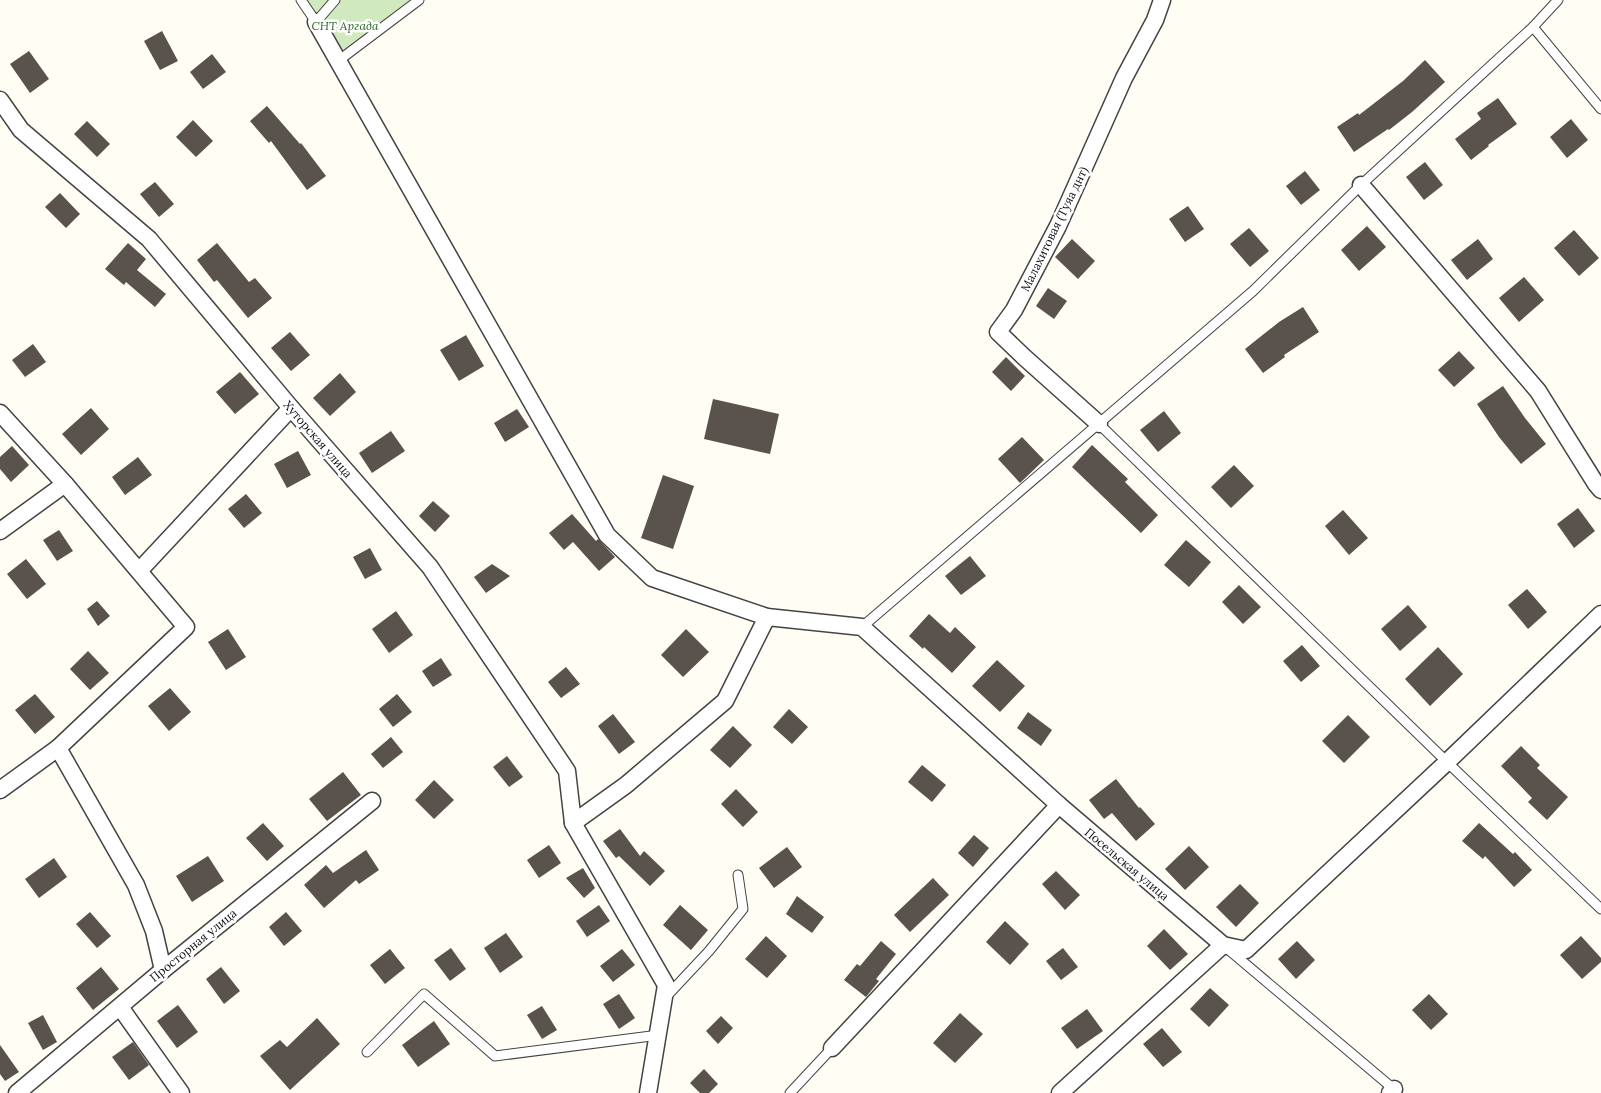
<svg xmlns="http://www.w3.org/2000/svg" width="1601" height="1093" viewBox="0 0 1601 1093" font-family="Lora,serif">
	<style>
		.green { fill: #d1e9be }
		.building { fill: #59524d }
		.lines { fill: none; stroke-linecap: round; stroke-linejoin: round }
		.lane-casing { stroke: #434343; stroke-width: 11 }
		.street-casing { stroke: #434343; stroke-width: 19 }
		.lane { stroke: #fff; stroke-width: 9 }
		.street { stroke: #fff; stroke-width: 16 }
		.labels { text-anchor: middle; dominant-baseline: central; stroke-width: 5; stroke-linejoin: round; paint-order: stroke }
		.park-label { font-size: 12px; font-style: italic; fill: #2b6722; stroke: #fff }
		.street-label { font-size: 12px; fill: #101010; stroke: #fff }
	</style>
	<rect width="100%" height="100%" fill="#fffdf4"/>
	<polygon class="green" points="299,0 424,0 338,61"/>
	<g class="building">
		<polygon points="162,31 178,61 160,70 144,41"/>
		<polygon points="29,51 49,79 30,93 10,64"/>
		<polygon points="212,54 226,72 203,89 190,72"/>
		<polygon points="1425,60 1445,82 1412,112 1389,130 1388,129 1354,152 1337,127 1358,113 1359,115 1403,81"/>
		<polygon points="1498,98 1517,124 1488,145 1489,146 1471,160 1455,139 1481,119 1477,113"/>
		<polygon points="267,106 300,144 301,143 326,176 307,190 271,141 269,143 250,121"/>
		<polygon points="1571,119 1588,140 1567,158 1550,137"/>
		<polygon points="193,120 213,141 196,157 176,137"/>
		<polygon points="87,121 110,144 97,157 74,134"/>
		<polygon points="1425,162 1443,185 1424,200 1406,177"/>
		<polygon points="1305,171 1320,190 1301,205 1286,186"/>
		<polygon points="155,182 174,204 159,217 140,194"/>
		<polygon points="60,193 80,214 66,228 45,207"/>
		<polygon points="1188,206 1204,229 1185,242 1169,219"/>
		<polygon points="1367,226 1386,247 1359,271 1341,250"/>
		<polygon points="1249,228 1269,251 1250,267 1230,244"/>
		<polygon points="1574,230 1599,258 1579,276 1554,248"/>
		<polygon points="1072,239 1095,261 1078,279 1055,257"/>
		<polygon points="1478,239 1493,259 1467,280 1451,260"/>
		<polygon points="128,243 146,259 137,270 166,294 155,307 126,282 124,285 105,269"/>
		<polygon points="217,243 249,282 255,278 272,298 248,318 217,280 214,282 197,260"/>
		<polygon points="1524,277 1544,300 1519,322 1499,298"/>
		<polygon points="1048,288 1067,301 1054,319 1036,306"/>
		<polygon points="1303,307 1319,332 1284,355 1285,357 1263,373 1245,349 1279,322"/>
		<polygon points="290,332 310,355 291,371 271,348"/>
		<polygon points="466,335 484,366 459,381 440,350"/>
		<polygon points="33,344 46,362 25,377 12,360"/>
		<polygon points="1459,351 1475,368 1454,387 1438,370"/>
		<polygon points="1006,357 1025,376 1011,391 992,372"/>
		<polygon points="240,372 259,394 235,414 216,392"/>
		<polygon points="340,373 356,392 330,416 313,398"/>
		<polygon points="1503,386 1525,418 1546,444 1521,464 1499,437 1477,404"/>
		<polygon points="713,399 779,414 770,454 704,439"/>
		<polygon points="91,408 109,429 81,455 62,434"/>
		<polygon points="517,409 529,427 505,442 494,423"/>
		<polygon points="1164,411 1181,433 1158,452 1140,430"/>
		<polygon points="391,431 405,451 372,473 359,453"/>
		<polygon points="1022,437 1044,460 1020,483 998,459"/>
		<polygon points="1092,445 1128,479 1125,482 1158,515 1141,533 1072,467"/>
		<polygon points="12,446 29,465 11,482 0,469 0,457"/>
		<polygon points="298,451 311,475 287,488 274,464"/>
		<polygon points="138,457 152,475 125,495 112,477"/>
		<polygon points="1234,465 1254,486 1231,508 1211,487"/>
		<polygon points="663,475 694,486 673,549 641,538"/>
		<polygon points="246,494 262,513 244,528 228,509"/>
		<polygon points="433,501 450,516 435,532 419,516"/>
		<polygon points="1578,508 1595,531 1574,548 1557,524"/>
		<polygon points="1343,510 1368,538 1349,555 1325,526"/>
		<polygon points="572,514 596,541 598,539 615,557 599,571 573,542 564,550 549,533"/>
		<polygon points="59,530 73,551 57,561 43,540"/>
		<polygon points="1186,540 1211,562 1189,587 1164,565"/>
		<polygon points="370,548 382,570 365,579 353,557"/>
		<polygon points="970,556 986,576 961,595 945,576"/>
		<polygon points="26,559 46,584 27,599 7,574"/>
		<polygon points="492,564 510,576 486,593 474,577"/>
		<polygon points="1239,585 1261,607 1243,624 1222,602"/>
		<polygon points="1527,589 1547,612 1528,629 1508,605"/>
		<polygon points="97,601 110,616 98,626 87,609"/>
		<polygon points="1408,605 1427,627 1400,651 1381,629"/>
		<polygon points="396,611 413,635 389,653 372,629"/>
		<polygon points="929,614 950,633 955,627 976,647 952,673 924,647 923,649 909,636"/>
		<polygon points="228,629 246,657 226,670 208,642"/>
		<polygon points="686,629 709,652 683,677 661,655"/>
		<polygon points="1302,645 1320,666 1301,682 1283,661"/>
		<polygon points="1438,647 1463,674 1430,706 1405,679"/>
		<polygon points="88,651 109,673 90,690 70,669"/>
		<polygon points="441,658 452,675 433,687 422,671"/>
		<polygon points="997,660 1025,686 1000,712 972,686"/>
		<polygon points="566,667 580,684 561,698 548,682"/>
		<polygon points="170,688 191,712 169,731 148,706"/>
		<polygon points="35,694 55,717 35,734 15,710"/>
		<polygon points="397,694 412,712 393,727 379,709"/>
		<polygon points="789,709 808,727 792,744 773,727"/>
		<polygon points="1028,712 1052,730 1041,746 1017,728"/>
		<polygon points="613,714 635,742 619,754 598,726"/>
		<polygon points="1348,715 1370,737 1344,763 1322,741"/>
		<polygon points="733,726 752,745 730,768 710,750"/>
		<polygon points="391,737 403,752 383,768 371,754"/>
		<polygon points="1521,746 1540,765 1537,768 1568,797 1547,820 1528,802 1532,798 1501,766"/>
		<polygon points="507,756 523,777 509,787 493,767"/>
		<polygon points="922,765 946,785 932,802 908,782"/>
		<polygon points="343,772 361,795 327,821 309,799"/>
		<polygon points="1116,779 1139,808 1140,807 1155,824 1136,841 1112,813 1104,819 1089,800"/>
		<polygon points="434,780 454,800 434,819 415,800"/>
		<polygon points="736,789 758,812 743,827 721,804"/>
		<polygon points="263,823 284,846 267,861 246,838"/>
		<polygon points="1479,823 1513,854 1515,852 1532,870 1514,887 1485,856 1483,859 1462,841"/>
		<polygon points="620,829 640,856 644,851 665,871 650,886 619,856 616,858 603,841"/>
		<polygon points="974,835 989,848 973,867 958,853"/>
		<polygon points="549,845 561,863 539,878 527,860"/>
		<polygon points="1189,846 1209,867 1185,890 1165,869"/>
		<polygon points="787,847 802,867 774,888 759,868"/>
		<polygon points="366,850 379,870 359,884 356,880 324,908 304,885 326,865 333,873"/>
		<polygon points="208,856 224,881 192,902 176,876"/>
		<polygon points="54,858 67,877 39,898 25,879"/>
		<polygon points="583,868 595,888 584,898 566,878"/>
		<polygon points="1056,871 1080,895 1065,910 1042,884"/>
		<polygon points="933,878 949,895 910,932 894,915"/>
		<polygon points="1240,884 1259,903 1236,927 1216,907"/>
		<polygon points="797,896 824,917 812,933 786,914"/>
		<polygon points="599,905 610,921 587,937 576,921"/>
		<polygon points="680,905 708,930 691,950 663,925"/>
		<polygon points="90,912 111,936 97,948 76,924"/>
		<polygon points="286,912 302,931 284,946 269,927"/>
		<polygon points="1005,921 1029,944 1010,965 986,942"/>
		<polygon points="1164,929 1188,954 1170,970 1147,946"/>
		<polygon points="506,933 523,957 500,973 484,948"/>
		<polygon points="766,936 787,956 767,978 745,959"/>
		<polygon points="1581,936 1601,958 1601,962 1582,979 1560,955"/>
		<polygon points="881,941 896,954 876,979 879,981 866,997 844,980 857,964 860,966"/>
		<polygon points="1297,941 1315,960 1296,979 1278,959"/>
		<polygon points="451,948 466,969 450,981 434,960"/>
		<polygon points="1063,948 1078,967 1061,980 1046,961"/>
		<polygon points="390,949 405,968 385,984 370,965"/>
		<polygon points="622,949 635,965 613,982 600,966"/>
		<polygon points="101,967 119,989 93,1010 76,988"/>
		<polygon points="221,967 240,991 224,1004 206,979"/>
		<polygon points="1210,988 1229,1005 1209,1027 1190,1009"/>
		<polygon points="619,994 635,1018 619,1029 603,1004"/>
		<polygon points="1429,994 1448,1014 1431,1030 1412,1010"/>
		<polygon points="178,1005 198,1032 177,1048 157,1021"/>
		<polygon points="542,1006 557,1030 542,1039 527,1015"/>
		<polygon points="1087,1009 1103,1031 1077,1049 1061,1028"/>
		<polygon points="960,1013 983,1034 955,1063 933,1043"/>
		<polygon points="43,1015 57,1042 43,1050 28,1023"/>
		<polygon points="721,1016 733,1028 718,1044 706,1031"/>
		<polygon points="317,1018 340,1044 290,1090 260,1056 280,1040 287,1047"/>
		<polygon points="434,1021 450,1044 418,1067 402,1045"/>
		<polygon points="1162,1028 1182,1052 1163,1067 1143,1044"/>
		<polygon points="133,1042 149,1065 129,1080 112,1057"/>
		<polygon points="0,1045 19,1072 5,1081 0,1074"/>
		<polygon points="704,1069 718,1084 709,1093 700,1093 690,1083"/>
	</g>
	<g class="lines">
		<defs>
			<g id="lane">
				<polyline points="301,0 316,22 335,0"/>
				<polyline points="1533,27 1601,109"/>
				<polyline points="338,61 419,0"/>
				<polyline points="1099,424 1447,762 1601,909"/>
				<polyline points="862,627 1253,291 1361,185 1533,27 1558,0"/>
				<polyline points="1229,950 1396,1091"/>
				<polyline points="666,997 709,951 743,909 738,875"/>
				<polyline points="367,1052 424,994 495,1056 659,1035"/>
				<polyline points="790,1093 832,1048"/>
			</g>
			<g id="street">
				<polyline points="316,22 607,535 652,578 767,617 862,627 1059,805 1223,945 1246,950 1447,762 1601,614"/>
				<polyline points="0,100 21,130 149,239 291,408 430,567 567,771 573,823 666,985 648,1093"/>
				<polyline points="1361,185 1538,391 1596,484 1601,490"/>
				<polyline points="0,413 65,484 186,627 58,748 0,790"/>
				<polyline points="1099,424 1024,357 998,332 1014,310 1058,226 1124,78 1155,20 1162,0"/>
				<polyline points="0,531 65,484"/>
				<polyline points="139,571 291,408"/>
				<polyline points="58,748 136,885 154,931 163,970"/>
				<polyline points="573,823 626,785 725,701 767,617"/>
				<polyline points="120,1007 181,1093"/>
				<polyline points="832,1048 1059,805"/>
				<polyline points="17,1093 163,970 372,801"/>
				<polyline points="1060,1093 1223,945"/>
				<polyline points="1390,1093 1394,1089"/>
			</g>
		</defs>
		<use href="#lane" class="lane-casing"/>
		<use href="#street" class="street-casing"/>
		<use href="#lane" class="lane"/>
		<use href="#street" class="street"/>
	</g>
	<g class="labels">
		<g class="park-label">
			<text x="345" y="25">СНТ Аргада</text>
		</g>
		<g class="street-label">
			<text transform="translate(1054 229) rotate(-64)">Малахитовая (Туяа днт)</text>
			<text transform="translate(318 439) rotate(49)">Хуторская улица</text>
			<text transform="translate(1127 864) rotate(40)">Посельская улица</text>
			<text transform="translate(193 945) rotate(-39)">Просторная улица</text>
		</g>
	</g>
</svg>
